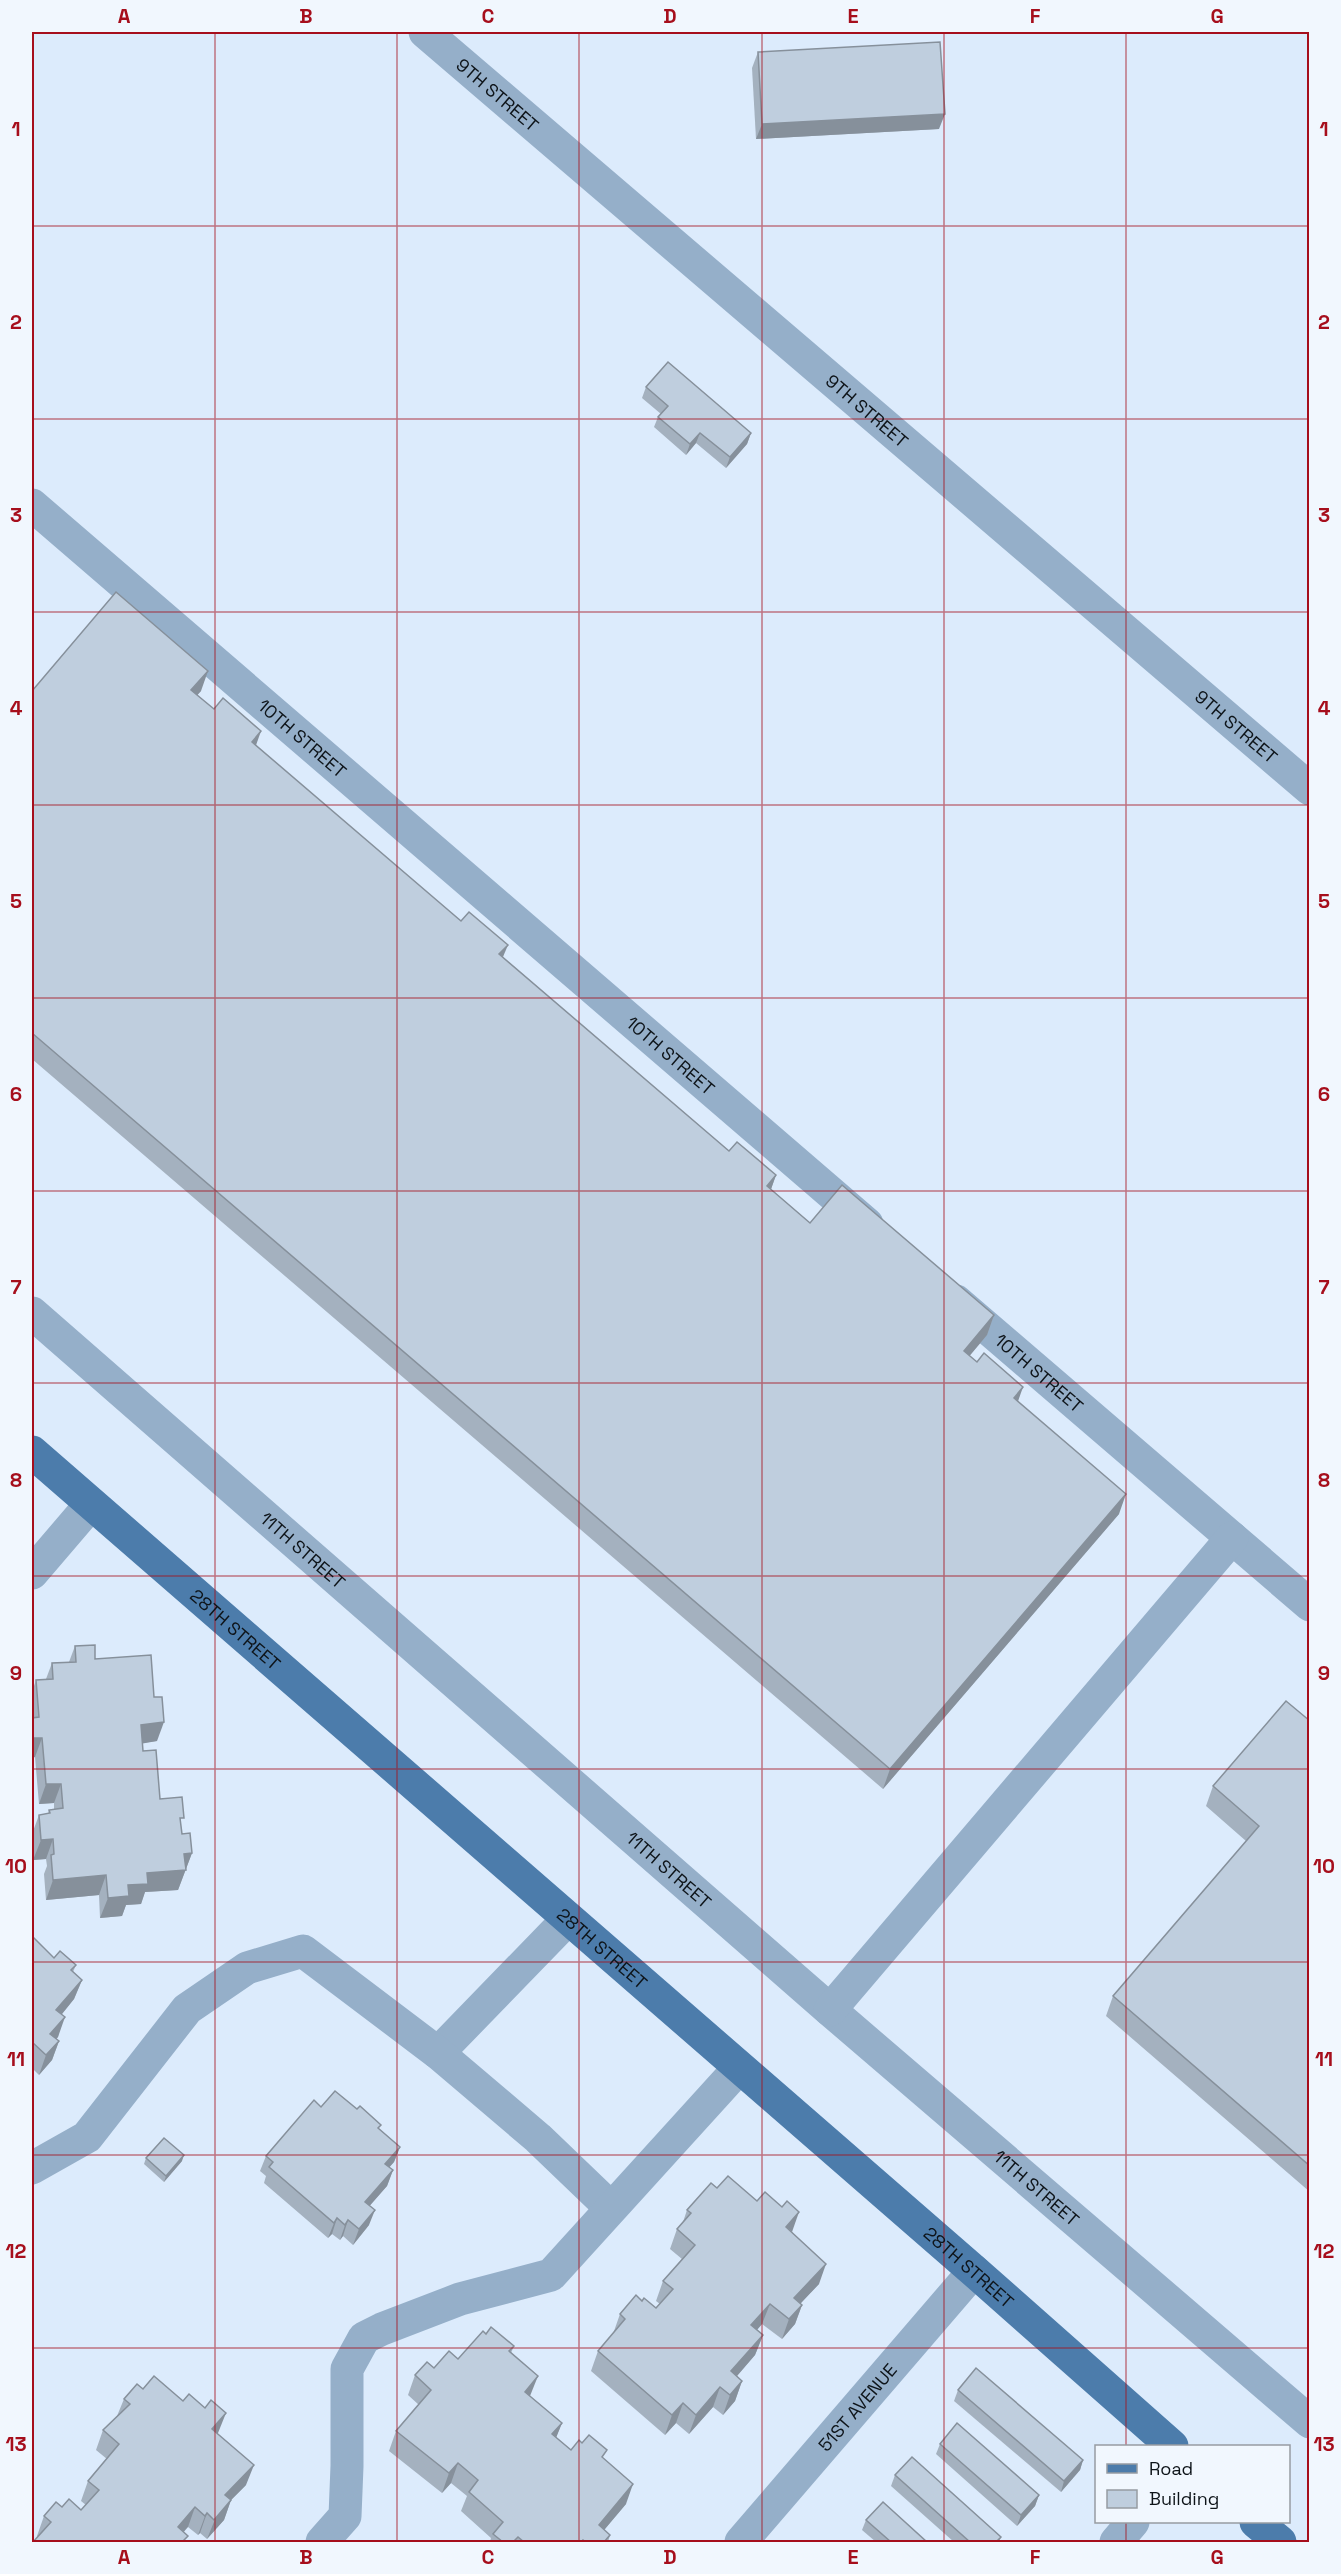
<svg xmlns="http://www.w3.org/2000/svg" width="1341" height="2574" viewBox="0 0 1341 2574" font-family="'Space Grotesk',sans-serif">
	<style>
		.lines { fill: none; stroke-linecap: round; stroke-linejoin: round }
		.minor { stroke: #95afc9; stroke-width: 33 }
		.major { stroke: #4c7cab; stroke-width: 33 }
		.wall { fill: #a4b1bf }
		.shaded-wall { fill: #86909b }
		.building { fill: #bfcede; stroke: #86909b; stroke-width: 1.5 }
		.grid { fill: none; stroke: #a60e1c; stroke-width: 1.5; stroke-opacity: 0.55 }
		.labels { text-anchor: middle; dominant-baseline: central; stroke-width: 4.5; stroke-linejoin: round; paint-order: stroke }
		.street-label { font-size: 18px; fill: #0e1419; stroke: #f1f7fe }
		.neatline { fill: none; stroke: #a60e1c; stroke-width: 2 }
		.grid-label { font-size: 20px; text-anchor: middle; font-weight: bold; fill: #a60e1c }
	</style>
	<rect width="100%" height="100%" fill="#dcebfc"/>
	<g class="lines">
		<g class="minor">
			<path id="s1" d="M 425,32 L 1310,789"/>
			<path id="s2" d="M 32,505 L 867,1224"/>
			<path id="s3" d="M 956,1301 L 1310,1605"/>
			<path id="s4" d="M 32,1313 L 830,2010 L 1310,2422"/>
			<polyline points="32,1573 91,1504"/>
			<polyline points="830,2010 1232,1538"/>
			<polyline points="438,2053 568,1919"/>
			<polyline points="32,2168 87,2137 187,2009 247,1968 303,1951 438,2053 538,2138 611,2208"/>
			<polyline points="322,2542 345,2516 347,2466 347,2369 364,2338 382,2329 460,2299 551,2275 739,2068"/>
			<path id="s5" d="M 741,2542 L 974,2271"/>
			<polyline points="1116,2542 1133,2522"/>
		</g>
		<g class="major">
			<path id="s6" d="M 32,1452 L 974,2271 L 1172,2446"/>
			<polyline points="1256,2522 1280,2542"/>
		</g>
	</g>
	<g class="wall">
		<polygon points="758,52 939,129 756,139 752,68"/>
		<polygon points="646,387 751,433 747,444 726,468 696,443 686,455 654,427 658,417 661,414 642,398"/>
		<polygon points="32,691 201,691 197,695 729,1151 776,1175 771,1189 810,1223 994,1315 987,1335 969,1356 1018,1401 1119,1514 883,1789 32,1059"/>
		<polygon points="75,1646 95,1659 157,1741 142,1743 143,1751 160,1799 181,1826 182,1834 192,1853 178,1890 145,1892 141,1904 126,1905 122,1916 100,1918 99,1895 46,1900 44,1874 47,1866 46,1859 33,1860 32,1834 39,1815 48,1814 49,1810 54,1809 54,1803 39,1804 35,1757 32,1758 32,1692 36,1680 46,1679 52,1663 69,1662"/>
		<polygon points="1310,1721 1310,2192 1106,2016 1113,1996 1246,1841 1206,1806 1213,1786"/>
		<polygon points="32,1936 54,1958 76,1965 73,1972 82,1980 74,1999 62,2014 58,2037 56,2039 59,2041 52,2060 39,2075 32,2068"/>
		<polygon points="321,2107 379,2129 400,2147 394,2162 389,2167 393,2170 387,2186 370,2205 369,2225 353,2245 343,2236 340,2240 332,2234 328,2238 264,2183 266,2176 260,2171 266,2156"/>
		<polygon points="146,2158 182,2161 164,2182 144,2164"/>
		<polygon points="717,2188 792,2232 819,2284 800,2303 802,2305 795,2324 782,2339 762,2324 757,2330 763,2335 755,2355 737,2376 742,2381 735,2401 723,2415 713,2407 689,2434 676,2423 665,2435 591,2371 598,2351 613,2334 620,2314 642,2301 656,2308 660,2304 656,2301 663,2281 682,2259 670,2249 677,2229 683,2222 687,2210"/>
		<polygon points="486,2334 514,2346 511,2353 530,2396 562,2423 556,2437 571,2450 604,2459 626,2504 604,2530 610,2535 608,2542 490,2542 491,2538 461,2511 467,2496 451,2483 442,2493 389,2451 396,2431 419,2405 408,2395 415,2375 458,2359"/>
		<polygon points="143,2389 218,2433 218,2434 246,2485 231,2500 224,2520 207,2539 200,2533 198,2535 188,2527 38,2537 37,2536 44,2516 62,2507 81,2510 86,2505 81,2501 88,2481 107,2459 96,2450 103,2430 117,2416 124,2399"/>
		<polygon points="958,2390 1083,2460 1080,2470 1061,2492 954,2401"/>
		<polygon points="940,2444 1039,2495 1035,2506 1017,2526 936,2454"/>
		<polygon points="895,2475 1001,2537 999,2542 954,2542 891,2486"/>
		<polygon points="866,2520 927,2542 876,2542 862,2530"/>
	</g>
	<g class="shaded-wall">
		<polygon points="945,114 939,129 756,139 762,124"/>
		<polygon points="700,433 696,443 686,455 690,444"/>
		<polygon points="751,433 747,444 726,468 730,457"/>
		<polygon points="208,671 201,691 184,710 191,690"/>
		<polygon points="261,731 254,751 252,742"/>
		<polygon points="508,945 500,964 499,954"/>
		<polygon points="776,1175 769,1195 767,1186"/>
		<polygon points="994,1315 987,1335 957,1371 964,1351"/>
		<polygon points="1023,1387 1016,1407 1014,1398"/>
		<polygon points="1126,1494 1119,1514 883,1789 890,1769"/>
		<polygon points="164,1722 157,1741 134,1745 141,1725"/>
		<polygon points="32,1738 42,1738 35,1757 32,1758"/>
		<polygon points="46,1784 61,1784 54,1803 39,1804"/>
		<polygon points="53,1839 46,1859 33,1860 41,1840"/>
		<polygon points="192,1853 178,1890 145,1892 141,1904 126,1905 122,1916 100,1918 108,1898 147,1873 184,1854"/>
		<polygon points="106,1875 99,1895 46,1900 53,1880"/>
		<polygon points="82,1980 74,1999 49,2030 56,2010"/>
		<polygon points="65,2017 58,2037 43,2054 50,2034"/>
		<polygon points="59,2041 52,2060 39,2075 46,2055"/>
		<polygon points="400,2147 394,2162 379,2179 385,2164"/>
		<polygon points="184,2155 182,2161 164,2182 166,2176"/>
		<polygon points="393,2170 387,2186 360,2217 365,2202"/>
		<polygon points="375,2210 369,2225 353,2245 359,2229"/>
		<polygon points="799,2212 792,2232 786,2227"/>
		<polygon points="337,2218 332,2234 328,2238 334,2223"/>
		<polygon points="348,2220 343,2236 340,2240 345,2225"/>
		<polygon points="826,2264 819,2284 787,2318 794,2298"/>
		<polygon points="770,2304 762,2324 744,2345 751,2325"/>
		<polygon points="802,2305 795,2324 782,2339 789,2319"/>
		<polygon points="763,2335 755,2355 724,2391 731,2371"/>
		<polygon points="538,2376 530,2396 517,2411 525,2392"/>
		<polygon points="742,2381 735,2401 723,2415 730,2395"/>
		<polygon points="720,2387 713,2407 689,2434 696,2415"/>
		<polygon points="683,2403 676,2423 665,2435 672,2415"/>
		<polygon points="226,2413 218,2433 205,2448 212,2429"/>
		<polygon points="562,2423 554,2443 552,2434"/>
		<polygon points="1083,2460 1080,2470 1061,2492 1064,2481"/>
		<polygon points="458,2463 451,2483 442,2493 449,2473"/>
		<polygon points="254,2465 246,2485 231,2500 224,2520 207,2539 225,2495"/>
		<polygon points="633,2484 626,2504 594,2542 599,2525"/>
		<polygon points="1039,2495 1035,2506 1017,2526 1021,2515"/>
		<polygon points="195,2507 188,2527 175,2542 178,2527"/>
		<polygon points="207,2513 200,2533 198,2535 205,2516"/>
	</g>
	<g class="building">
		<polygon points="940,42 945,114 762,124 758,52"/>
		<polygon points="668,362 751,433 730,457 700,433 690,444 658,417 668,406 646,387"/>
		<polygon points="116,592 208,671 191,690 214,709 223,698 261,731 252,742 461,921 469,912 508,945 499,954 729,1151 737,1142 776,1175 767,1186 810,1223 842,1185 994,1315 964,1351 977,1362 984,1353 1023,1387 1014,1398 1126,1494 890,1769 32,1033 32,691"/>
		<polygon points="95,1645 95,1659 151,1655 154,1697 162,1697 164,1722 141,1725 143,1751 156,1750 160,1799 182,1797 184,1818 180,1818 182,1834 190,1833 192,1853 184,1854 186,1870 147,1873 148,1884 128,1885 129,1896 108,1898 106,1875 53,1880 51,1855 54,1854 53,1839 41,1840 39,1815 50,1813 49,1810 63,1808 61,1784 46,1784 42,1738 32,1738 32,1718 39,1717 36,1680 53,1679 52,1663 76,1662 75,1646"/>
		<polygon points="1286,1701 1310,1721 1310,2166 1113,1996 1259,1826 1213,1786"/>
		<polygon points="32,1936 54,1958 60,1951 76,1965 71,1970 82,1980 56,2010 65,2017 50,2034 59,2041 46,2055 32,2042"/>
		<polygon points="335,2091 357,2109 360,2106 381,2125 378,2128 400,2147 385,2164 393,2170 365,2202 375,2210 359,2229 348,2220 345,2225 337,2218 334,2223 269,2167 273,2162 266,2156 314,2100 321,2107"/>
		<polygon points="164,2138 184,2155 166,2176 146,2158"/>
		<polygon points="728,2176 757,2201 765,2192 782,2207 787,2201 799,2212 786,2227 826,2264 794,2298 802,2305 789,2319 770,2304 751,2325 763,2335 731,2371 742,2381 730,2395 720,2387 696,2415 683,2403 672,2415 598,2351 625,2319 620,2314 636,2295 642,2301 644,2298 656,2308 673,2289 663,2281 695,2245 677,2229 691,2213 687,2210 711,2183 717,2188"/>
		<polygon points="491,2327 514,2346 509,2351 538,2376 525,2392 562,2423 552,2434 571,2450 579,2440 582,2443 589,2435 607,2450 602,2457 633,2484 599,2525 610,2535 604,2542 586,2542 583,2540 581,2542 524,2542 518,2537 513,2542 503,2542 493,2534 503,2522 469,2492 478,2480 458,2463 449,2473 396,2431 431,2390 415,2375 427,2362 434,2368 449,2351 458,2359 483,2331 486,2334"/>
		<polygon points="976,2368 1083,2460 1064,2481 958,2390"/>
		<polygon points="154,2376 183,2401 189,2394 205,2408 211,2400 226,2413 212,2429 254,2465 225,2495 231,2500 214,2520 207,2513 205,2516 195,2507 178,2527 188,2536 182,2542 33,2542 51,2522 44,2516 56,2502 62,2507 69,2499 81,2510 99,2490 88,2481 119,2444 103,2430 130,2404 124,2399 137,2384 143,2389"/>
		<polygon points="957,2423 1039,2495 1021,2515 940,2444"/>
		<polygon points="912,2457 1001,2537 996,2542 970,2542 895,2475"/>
		<polygon points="883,2502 927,2542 891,2542 866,2520"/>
	</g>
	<path class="grid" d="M 215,32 L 215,2542M 397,32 L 397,2542M 579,32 L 579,2542M 762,32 L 762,2542M 944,32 L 944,2542M 1126,32 L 1126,2446M 32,226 L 1310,226M 32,419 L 1310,419M 32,612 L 1310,612M 32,805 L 1310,805M 32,998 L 1310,998M 32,1191 L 1310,1191M 32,1383 L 1310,1383M 32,1576 L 1310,1576M 32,1769 L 1310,1769M 32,1962 L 1310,1962M 32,2155 L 1310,2155M 32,2348 L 1310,2348M 1126,2522 L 1126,2542"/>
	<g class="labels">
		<g class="street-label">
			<text stroke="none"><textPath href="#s1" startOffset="96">9TH STREET</textPath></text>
			<text stroke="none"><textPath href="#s1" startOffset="582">9TH STREET</textPath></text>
			<text stroke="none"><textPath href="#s1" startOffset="1068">9TH STREET</textPath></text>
			<text stroke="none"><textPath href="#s2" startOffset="357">10TH STREET</textPath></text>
			<text stroke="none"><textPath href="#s2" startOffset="843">10TH STREET</textPath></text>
			<text stroke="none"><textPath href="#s3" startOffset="110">10TH STREET</textPath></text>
			<text stroke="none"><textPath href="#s4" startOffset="360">11TH STREET</textPath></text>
			<text stroke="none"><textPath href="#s6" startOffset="270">28TH STREET</textPath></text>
			<text stroke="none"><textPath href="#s4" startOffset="846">11TH STREET</textPath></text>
			<text stroke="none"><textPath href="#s6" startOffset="756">28TH STREET</textPath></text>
			<text stroke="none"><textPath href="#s4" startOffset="1332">11TH STREET</textPath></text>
			<text stroke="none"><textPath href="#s6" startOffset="1242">28TH STREET</textPath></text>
			<text stroke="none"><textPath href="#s5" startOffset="178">51ST AVENUE</textPath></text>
		</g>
	</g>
	<rect width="1341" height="2574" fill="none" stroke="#f1f7fe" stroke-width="66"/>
	<rect x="1095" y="2445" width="195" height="78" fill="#f1f7fe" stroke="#969ca2" stroke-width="1.5"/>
	<rect x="1107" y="2464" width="30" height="9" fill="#4c7cab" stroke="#969ca2" stroke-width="1.5"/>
	<text x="1149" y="2475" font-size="18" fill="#0e1419">Road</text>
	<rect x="1107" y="2490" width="30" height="18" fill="#bfcede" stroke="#969ca2" stroke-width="1.5"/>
	<text x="1149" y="2505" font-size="18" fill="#0e1419">Building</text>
	<rect x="33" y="33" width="1275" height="2508" class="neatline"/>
	<g class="grid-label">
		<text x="124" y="23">A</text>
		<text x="306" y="23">B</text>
		<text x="488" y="23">C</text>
		<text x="670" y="23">D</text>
		<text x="853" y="23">E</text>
		<text x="1035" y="23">F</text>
		<text x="1217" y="23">G</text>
		<text x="16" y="136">1</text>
		<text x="1324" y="136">1</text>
		<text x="16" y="329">2</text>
		<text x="1324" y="329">2</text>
		<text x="16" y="522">3</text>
		<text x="1324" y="522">3</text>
		<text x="16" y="715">4</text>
		<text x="1324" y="715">4</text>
		<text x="16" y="908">5</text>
		<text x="1324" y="908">5</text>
		<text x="16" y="1101">6</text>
		<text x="1324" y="1101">6</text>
		<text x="16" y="1294">7</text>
		<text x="1324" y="1294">7</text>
		<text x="16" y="1487">8</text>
		<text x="1324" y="1487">8</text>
		<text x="16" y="1680">9</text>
		<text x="1324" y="1680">9</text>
		<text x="16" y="1873">10</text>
		<text x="1324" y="1873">10</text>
		<text x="16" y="2066">11</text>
		<text x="1324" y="2066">11</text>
		<text x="16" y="2258">12</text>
		<text x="1324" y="2258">12</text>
		<text x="16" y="2451">13</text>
		<text x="1324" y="2451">13</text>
		<text x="124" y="2564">A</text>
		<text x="306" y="2564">B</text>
		<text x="488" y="2564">C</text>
		<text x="670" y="2564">D</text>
		<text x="853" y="2564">E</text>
		<text x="1035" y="2564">F</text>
		<text x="1217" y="2564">G</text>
	</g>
</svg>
